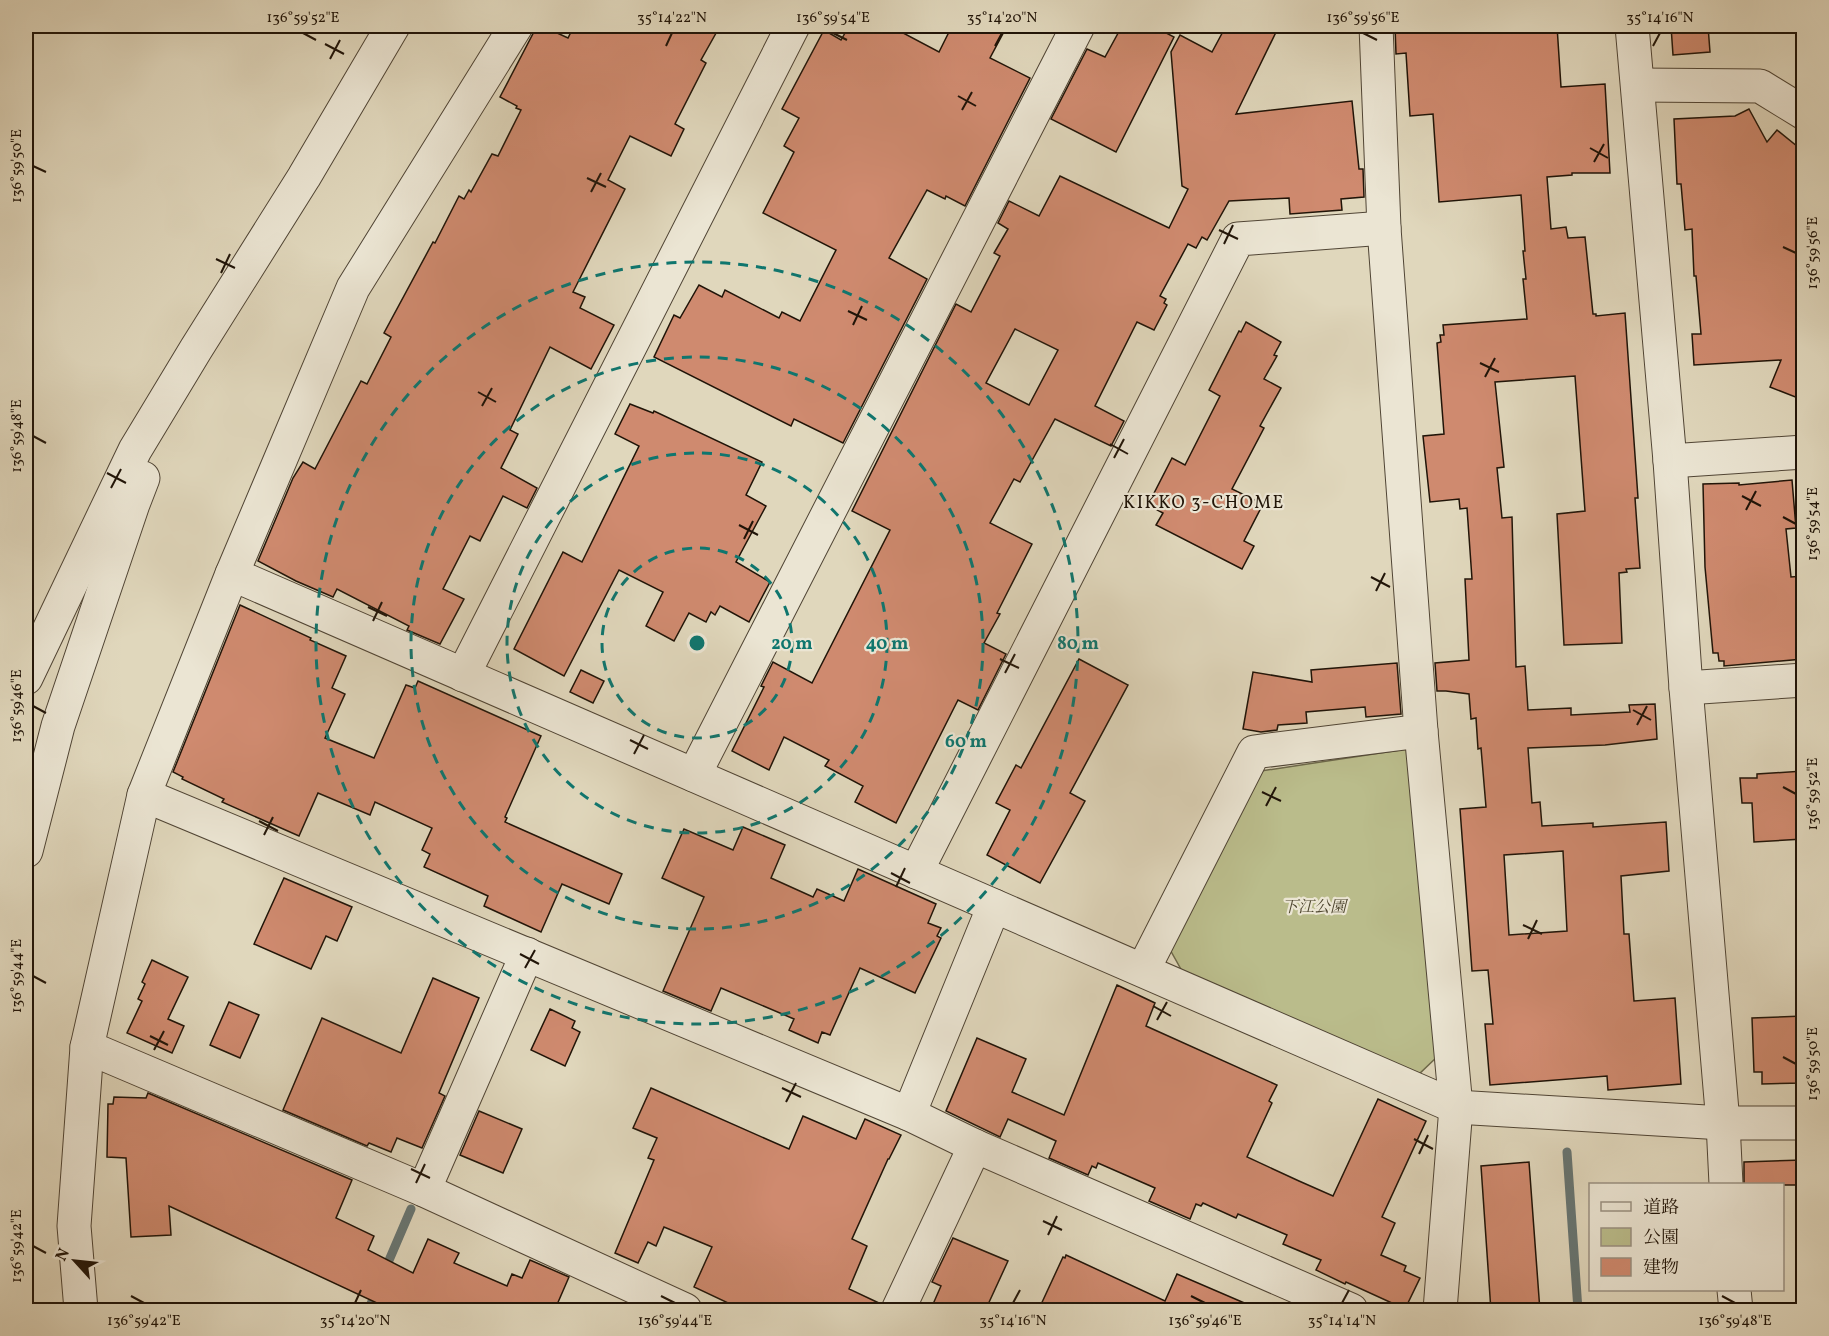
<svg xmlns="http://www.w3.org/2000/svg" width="1829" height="1336" viewBox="0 0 1829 1336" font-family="Vollkorn,'Noto Serif JP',serif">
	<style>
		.green { fill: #babc8b; stroke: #6d684a; stroke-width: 1.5 }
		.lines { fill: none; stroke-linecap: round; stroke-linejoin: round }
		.stream { stroke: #687673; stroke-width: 9 }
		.building { fill: #cf8a6f; stroke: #201408; stroke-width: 1.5; fill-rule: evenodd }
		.minor-casing { stroke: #504535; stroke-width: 35 }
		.minor { stroke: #ebe5d3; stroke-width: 33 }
		.ticks { fill: none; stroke: #201408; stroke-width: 2 }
		.ring { fill: none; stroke: #0f766e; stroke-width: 3; stroke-dasharray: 10 8 }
		.labels { text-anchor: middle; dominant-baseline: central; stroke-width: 4.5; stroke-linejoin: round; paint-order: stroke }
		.park-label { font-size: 16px; font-style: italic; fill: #4e462f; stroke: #ebe5d3 }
		.neighbourhood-label { font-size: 18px; letter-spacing: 1.5px; fill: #201408; stroke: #ebe5d3 }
		.centre { fill: #0f766e; stroke: #ebe5d3; stroke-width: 3 }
		.ring-label { font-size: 18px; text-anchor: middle; font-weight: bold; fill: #0f766e; stroke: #ebe5d3; stroke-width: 4.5; stroke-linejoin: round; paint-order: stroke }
		.neatline { fill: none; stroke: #201408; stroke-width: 2 }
		.ticks-label { font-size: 15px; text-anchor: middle; fill: #201408 }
	</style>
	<rect width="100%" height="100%" fill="#e0d7bc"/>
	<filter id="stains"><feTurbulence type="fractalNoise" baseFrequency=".00333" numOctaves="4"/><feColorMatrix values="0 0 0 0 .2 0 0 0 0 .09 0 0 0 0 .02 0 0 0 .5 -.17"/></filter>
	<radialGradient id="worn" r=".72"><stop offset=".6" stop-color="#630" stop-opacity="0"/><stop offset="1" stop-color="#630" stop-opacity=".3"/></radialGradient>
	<polygon class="green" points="1407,749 1439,1055 1418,1075 1182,971 1168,946 1261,771"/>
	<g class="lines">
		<g class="stream">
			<polyline points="1567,1152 1578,1310"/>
			<polyline points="384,1272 411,1209"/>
			<polyline points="368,1310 377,1291"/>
		</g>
	</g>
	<g class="building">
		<polygon points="537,26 542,26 568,38 574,26 720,26 701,60 706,63 675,124 684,129 671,156 630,136 608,180 625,189 573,292 585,297 580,308 614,325 591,369 550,347 510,430 518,434 501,468 537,488 527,508 503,496 480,541 470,536 443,589 464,599 440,644 407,630 409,626 337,589 333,597 296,581 258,561 293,478 303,462 315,469 361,381 367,384 391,337 384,333 433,242 435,243 459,196 464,199 469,190 471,192 492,154 498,156 521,110 516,108 517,106 500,97"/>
		<polygon points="849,26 890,26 939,52 952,26 1007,26 990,58 1030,78 965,206 946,196 945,199 927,190 889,258 927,279 843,443 794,419 791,426 654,357 674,315 680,318 699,285 722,297 725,290 779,318 782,312 800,321 836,250 763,213 794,152 784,146 799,118 782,109 824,30 841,40"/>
		<polygon points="1122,26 1153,26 1174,37 1116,152 1051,119 1087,49 1105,57"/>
		<path d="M 1226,26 L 1279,26 L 1236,114 L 1352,101 L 1359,169 L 1363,169 L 1364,197 L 1341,199 L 1342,210 L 1290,214 L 1289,198 L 1229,201 L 1207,240 L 1202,237 L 1196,248 L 1188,244 L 1160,296 L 1166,299 L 1164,303 L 1167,305 L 1154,330 L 1137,322 L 1095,406 L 1124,421 L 1111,446 L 1055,419 L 1020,482 L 1014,479 L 990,523 L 1032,544 L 997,613 L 1000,614 L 984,643 L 1006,654 L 978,710 L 958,700 L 896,823 L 855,802 L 863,786 L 825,766 L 829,760 L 784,737 L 769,770 L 732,751 L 764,687 L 761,686 L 773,662 L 812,683 L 890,530 L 852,511 L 956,304 L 971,312 L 1000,256 L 994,253 L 1008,229 L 998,223 L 1009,201 L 1039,216 L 1060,176 L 1169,228 L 1188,189 L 1182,186 L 1171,52 L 1180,35 L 1212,52 ZM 1015,329 L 1058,350 L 1029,405 L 986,383 Z"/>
		<path d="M 1395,26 L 1557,26 L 1561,87 L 1605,84 L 1610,173 L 1572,173 L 1572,175 L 1547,177 L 1551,229 L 1566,227 L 1568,238 L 1585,237 L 1593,314 L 1596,314 L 1596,316 L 1625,313 L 1638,498 L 1635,498 L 1640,568 L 1626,569 L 1627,572 L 1619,573 L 1622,643 L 1564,645 L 1557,514 L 1585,511 L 1575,376 L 1495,382 L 1504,467 L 1497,468 L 1502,518 L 1512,517 L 1516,667 L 1525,666 L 1528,710 L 1571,708 L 1571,715 L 1630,712 L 1629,705 L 1655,704 L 1657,739 L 1605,745 L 1528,748 L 1532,803 L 1540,802 L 1542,826 L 1593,823 L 1593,827 L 1666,822 L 1669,871 L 1621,876 L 1624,934 L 1629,934 L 1634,1001 L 1675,998 L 1681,1084 L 1608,1090 L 1607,1076 L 1490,1085 L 1485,1024 L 1493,1024 L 1488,970 L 1472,971 L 1460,809 L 1486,807 L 1481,748 L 1478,749 L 1476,718 L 1471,719 L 1469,694 L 1446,691 L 1437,691 L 1435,663 L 1469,660 L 1465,579 L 1472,579 L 1467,508 L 1460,509 L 1459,499 L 1430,502 L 1423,436 L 1444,434 L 1437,343 L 1441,342 L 1440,335 L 1444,335 L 1443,325 L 1527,319 L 1523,279 L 1526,279 L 1523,251 L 1525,251 L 1521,195 L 1439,202 L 1433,114 L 1410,116 L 1406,53 L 1396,54 ZM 1563,851 L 1567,931 L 1509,935 L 1504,855 Z"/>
		<polygon points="1671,26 1708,26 1710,52 1673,55"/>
		<polygon points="1749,109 1767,142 1777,130 1803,151 1803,400 1770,387 1781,360 1694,365 1692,334 1701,334 1696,276 1694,276 1692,229 1685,230 1681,184 1677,184 1674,119 1735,116"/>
		<polygon points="1246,322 1281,342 1274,355 1277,356 1264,379 1281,388 1260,426 1264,428 1232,489 1263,504 1244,541 1254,546 1242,569 1156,525 1163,513 1148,505 1172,458 1185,465 1220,396 1209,390 1239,331 1241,332"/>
		<polygon points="630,404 653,413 654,411 762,462 746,495 766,506 736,562 770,582 749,622 720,606 715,615 711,612 706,622 689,613 674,641 646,626 663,592 619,570 564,676 514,649 563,552 582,562 639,446 615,434"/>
		<polygon points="1792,480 1796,528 1786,529 1791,577 1803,576 1803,659 1724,666 1724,661 1719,661 1718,653 1713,653 1705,567 1703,484 1739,483 1739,485"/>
		<polygon points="240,605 311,638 310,640 346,656 332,688 345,694 325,738 374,758 406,685 415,688 418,681 541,736 505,817 507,818 505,822 622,874 609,904 562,884 541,932 484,906 488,896 424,867 430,854 422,850 432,828 375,802 370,815 318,793 299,836 222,802 224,799 182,779 183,777 173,772"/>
		<polygon points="1079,659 1128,685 1070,793 1085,801 1040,883 987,855 1010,810 996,803 1016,765 1021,768"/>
		<polygon points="1397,663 1401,714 1366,717 1365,707 1306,712 1307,723 1278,725 1277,730 1261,732 1243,729 1253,672 1312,682 1311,670"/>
		<polygon points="581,670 604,681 593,703 570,692"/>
		<polygon points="1803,771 1803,839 1754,842 1752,803 1742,803 1740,778 1757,778 1757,774"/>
		<polygon points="743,827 785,845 771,878 813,897 817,889 844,901 858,869 936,904 928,923 941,928 937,936 941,938 915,993 860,968 830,1035 822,1032 818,1043 789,1030 794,1019 721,988 711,1011 663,991 704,897 662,878 684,829 733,850"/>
		<polygon points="284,878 352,907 337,941 326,936 311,969 254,944"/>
		<polygon points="152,960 188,977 168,1019 184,1026 172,1053 127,1033 142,1001 138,999 145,984 142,982"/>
		<polygon points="433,978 479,998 439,1093 445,1096 422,1148 397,1138 391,1152 369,1143 367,1146 283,1110 322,1018 401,1053"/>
		<polygon points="1117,985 1155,1003 1146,1026 1277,1085 1269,1101 1272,1103 1247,1157 1299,1181 1333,1196 1378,1099 1426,1121 1382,1217 1395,1223 1381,1255 1406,1266 1404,1271 1420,1278 1405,1309 1346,1282 1345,1284 1316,1270 1321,1260 1283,1244 1287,1235 1238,1214 1236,1218 1203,1203 1201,1206 1196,1204 1190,1219 1149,1201 1155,1188 1098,1163 1096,1168 1092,1166 1088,1175 1049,1158 1056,1141 1008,1119 1000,1137 946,1111 977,1038 1026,1059 1012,1092 1064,1115"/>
		<polygon points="229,1002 259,1015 240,1058 210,1045"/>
		<polygon points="550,1009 575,1021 572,1028 580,1032 565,1066 531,1050"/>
		<polygon points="1803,1016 1803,1083 1762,1084 1762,1072 1754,1072 1752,1018"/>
		<polygon points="651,1088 789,1149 803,1116 856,1139 865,1119 901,1135 889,1159 888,1159 852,1239 867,1246 849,1289 881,1304 879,1311 745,1311 694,1287 712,1247 664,1227 656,1246 648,1242 638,1263 615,1253 654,1160 648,1158 657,1138 633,1128"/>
		<polygon points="148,1093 352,1180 336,1218 374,1236 368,1250 413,1273 428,1239 459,1253 454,1263 507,1286 512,1274 522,1278 530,1260 569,1277 556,1307 563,1311 394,1311 169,1206 171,1235 131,1237 126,1158 107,1157 108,1104 113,1104 114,1097 146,1098"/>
		<polygon points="479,1111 522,1129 503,1173 460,1155"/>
		<polygon points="1803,1160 1803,1185 1744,1185 1744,1162"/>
		<polygon points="1529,1162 1540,1311 1491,1311 1481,1166"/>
		<polygon points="953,1238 1008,1261 985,1311 930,1311 941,1286 932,1282"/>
		<polygon points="1066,1255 1165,1301 1177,1274 1263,1311 1038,1311 1063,1257 1065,1258"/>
	</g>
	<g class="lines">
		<defs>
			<g id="minor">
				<polyline points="1376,26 1384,228 1421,731 1456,1107 1440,1310"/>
				<polyline points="1632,26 1670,461 1686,688 1723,1123 1726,1184"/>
				<polyline points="1638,85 1760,86 1804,113"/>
				<polyline points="1670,461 1804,452"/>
				<polyline points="232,574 1456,1107 1723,1123 1804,1123"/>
				<polyline points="463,675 793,26"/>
				<polyline points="26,678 135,450 196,349 304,177 393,26"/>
				<polyline points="1686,688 1804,680"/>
				<polyline points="694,775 1078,26"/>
				<polyline points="144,795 909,1114 975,1146 1351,1310"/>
				<polyline points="26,851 58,726 133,504 143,478"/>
				<polyline points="916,872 1238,239 1384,228"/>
				<polyline points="1143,970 1254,752 1421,731"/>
				<polyline points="87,1047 424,1190 685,1310"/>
				<polyline points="909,1114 994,906"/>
				<polyline points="424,1190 527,954"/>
				<polyline points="1734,1290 1736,1310"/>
				<polyline points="81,1310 74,1226 87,1047 144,795 232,574 353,288 516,26"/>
				<polyline points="898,1310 975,1146"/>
			</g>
		</defs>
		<use href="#minor" class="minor-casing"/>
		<use href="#minor" class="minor"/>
	</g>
	<path class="ticks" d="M 303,33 L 316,40M 833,33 L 847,40M 1363,33 L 1377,40M 325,44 L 344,54M 666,46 L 672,33M 995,46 L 1002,33M 1653,46 L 1660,33M 330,59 L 340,40M 958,96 L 976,106M 962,110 L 972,92M 1590,148 L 1608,158M 1594,162 L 1604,144M 33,166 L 46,172M 587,178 L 606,187M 591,192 L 601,173M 1219,230 L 1238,239M 1224,244 L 1233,225M 1783,247 L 1796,253M 216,259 L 235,268M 221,273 L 230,254M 848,311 L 867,320M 853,325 L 862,306M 1480,363 L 1499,372M 1485,377 L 1495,358M 478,392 L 496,402M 482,406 L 492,388M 33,436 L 46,443M 1110,444 L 1128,454M 1114,458 L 1124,439M 107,473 L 126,483M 111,488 L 121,469M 1742,496 L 1761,506M 1746,510 L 1756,491M 1783,517 L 1796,524M 739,525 L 758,535M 744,539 L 753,521M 1371,577 L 1390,587M 1376,591 L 1385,573M 368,607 L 387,616M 373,621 L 382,602M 1000,659 L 1019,668M 1005,673 L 1015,654M 33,706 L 46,713M 1633,710 L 1651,720M 1637,725 L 1647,706M 630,740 L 648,749M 634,754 L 644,735M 1783,787 L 1796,794M 1262,792 L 1281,801M 1266,806 L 1276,787M 259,821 L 278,831M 264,835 L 273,817M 891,873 L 910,883M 896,887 L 905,868M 1523,925 L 1542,934M 1528,939 L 1537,920M 520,954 L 539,964M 525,968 L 535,950M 33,976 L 46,983M 1153,1006 L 1171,1016M 1157,1020 L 1167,1002M 150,1036 L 168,1045M 154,1050 L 164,1031M 1783,1057 L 1796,1064M 782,1088 L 801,1097M 786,1102 L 796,1083M 1414,1139 L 1433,1149M 1419,1154 L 1428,1135M 411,1169 L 430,1178M 416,1183 L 425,1164M 1043,1221 L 1062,1230M 1048,1235 L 1057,1216M 33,1246 L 46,1253M 131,1296 L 144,1303M 661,1296 L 675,1303M 1191,1296 L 1205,1303M 1722,1296 L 1735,1303M 355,1303 L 361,1290M 1013,1303 L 1020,1290M 1342,1303 L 1349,1290"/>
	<g class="ring">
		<circle cx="697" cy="643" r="95"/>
		<circle cx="697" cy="643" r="190"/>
		<circle cx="697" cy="643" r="286"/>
		<circle cx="697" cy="643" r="381"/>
	</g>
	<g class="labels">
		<g class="park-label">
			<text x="1314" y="908">下江公園</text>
		</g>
		<g class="neighbourhood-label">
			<text x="1204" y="503">KIKKO 3-CHOME</text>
		</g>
	</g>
	<circle cx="697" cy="643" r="9" class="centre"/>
	<g class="ring-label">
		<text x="792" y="649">20 m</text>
		<text x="887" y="649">40 m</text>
		<text x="1078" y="649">80 m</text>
		<text x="966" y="747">60 m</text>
	</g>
	<rect width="1829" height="1336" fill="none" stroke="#e0d7bc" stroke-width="66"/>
	<rect x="1589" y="1183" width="195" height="108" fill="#ebe5d3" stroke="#9a9182" stroke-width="1.5"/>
	<rect x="1601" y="1202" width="30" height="9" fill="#ebe5d3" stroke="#9a9182" stroke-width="1.5"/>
	<text x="1643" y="1213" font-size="18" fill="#201408">道路</text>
	<rect x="1601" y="1228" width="30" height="18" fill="#babc8b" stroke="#9a9182" stroke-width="1.5"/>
	<text x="1643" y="1243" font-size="18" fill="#201408">公園</text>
	<rect x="1601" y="1258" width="30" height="18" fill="#cf8a6f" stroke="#9a9182" stroke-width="1.5"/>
	<text x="1643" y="1273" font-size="18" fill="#201408">建物</text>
	<g transform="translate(75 1261) rotate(297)" stroke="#ebe5d3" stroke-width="4.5" paint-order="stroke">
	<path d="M0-4.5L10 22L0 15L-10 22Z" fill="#201408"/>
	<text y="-9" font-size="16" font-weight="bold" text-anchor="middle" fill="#201408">N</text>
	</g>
	<rect x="33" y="33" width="1763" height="1270" class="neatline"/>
	<g class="ticks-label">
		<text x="303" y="22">136°59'52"E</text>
		<text x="672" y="22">35°14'22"N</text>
		<text x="833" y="22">136°59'54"E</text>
		<text x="1002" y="22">35°14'20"N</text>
		<text x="1363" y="22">136°59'56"E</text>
		<text x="1660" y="22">35°14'16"N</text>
		<text transform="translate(16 166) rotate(-90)" y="5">136°59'50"E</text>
		<text transform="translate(1812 253) rotate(-90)" y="5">136°59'56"E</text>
		<text transform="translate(16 436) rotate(-90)" y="5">136°59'48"E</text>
		<text transform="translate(1812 524) rotate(-90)" y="5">136°59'54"E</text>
		<text transform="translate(16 706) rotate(-90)" y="5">136°59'46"E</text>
		<text transform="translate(1812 794) rotate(-90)" y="5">136°59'52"E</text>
		<text transform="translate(16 976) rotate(-90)" y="5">136°59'44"E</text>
		<text transform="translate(1812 1064) rotate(-90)" y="5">136°59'50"E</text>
		<text transform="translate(16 1246) rotate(-90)" y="5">136°59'42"E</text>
		<text x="144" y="1325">136°59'42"E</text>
		<text x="355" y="1325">35°14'20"N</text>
		<text x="675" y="1325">136°59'44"E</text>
		<text x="1013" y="1325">35°14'16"N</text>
		<text x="1205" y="1325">136°59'46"E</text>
		<text x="1342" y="1325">35°14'14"N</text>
		<text x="1735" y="1325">136°59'48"E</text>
	</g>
	<rect width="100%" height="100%" filter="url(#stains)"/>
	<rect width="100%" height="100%" fill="url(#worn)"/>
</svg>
